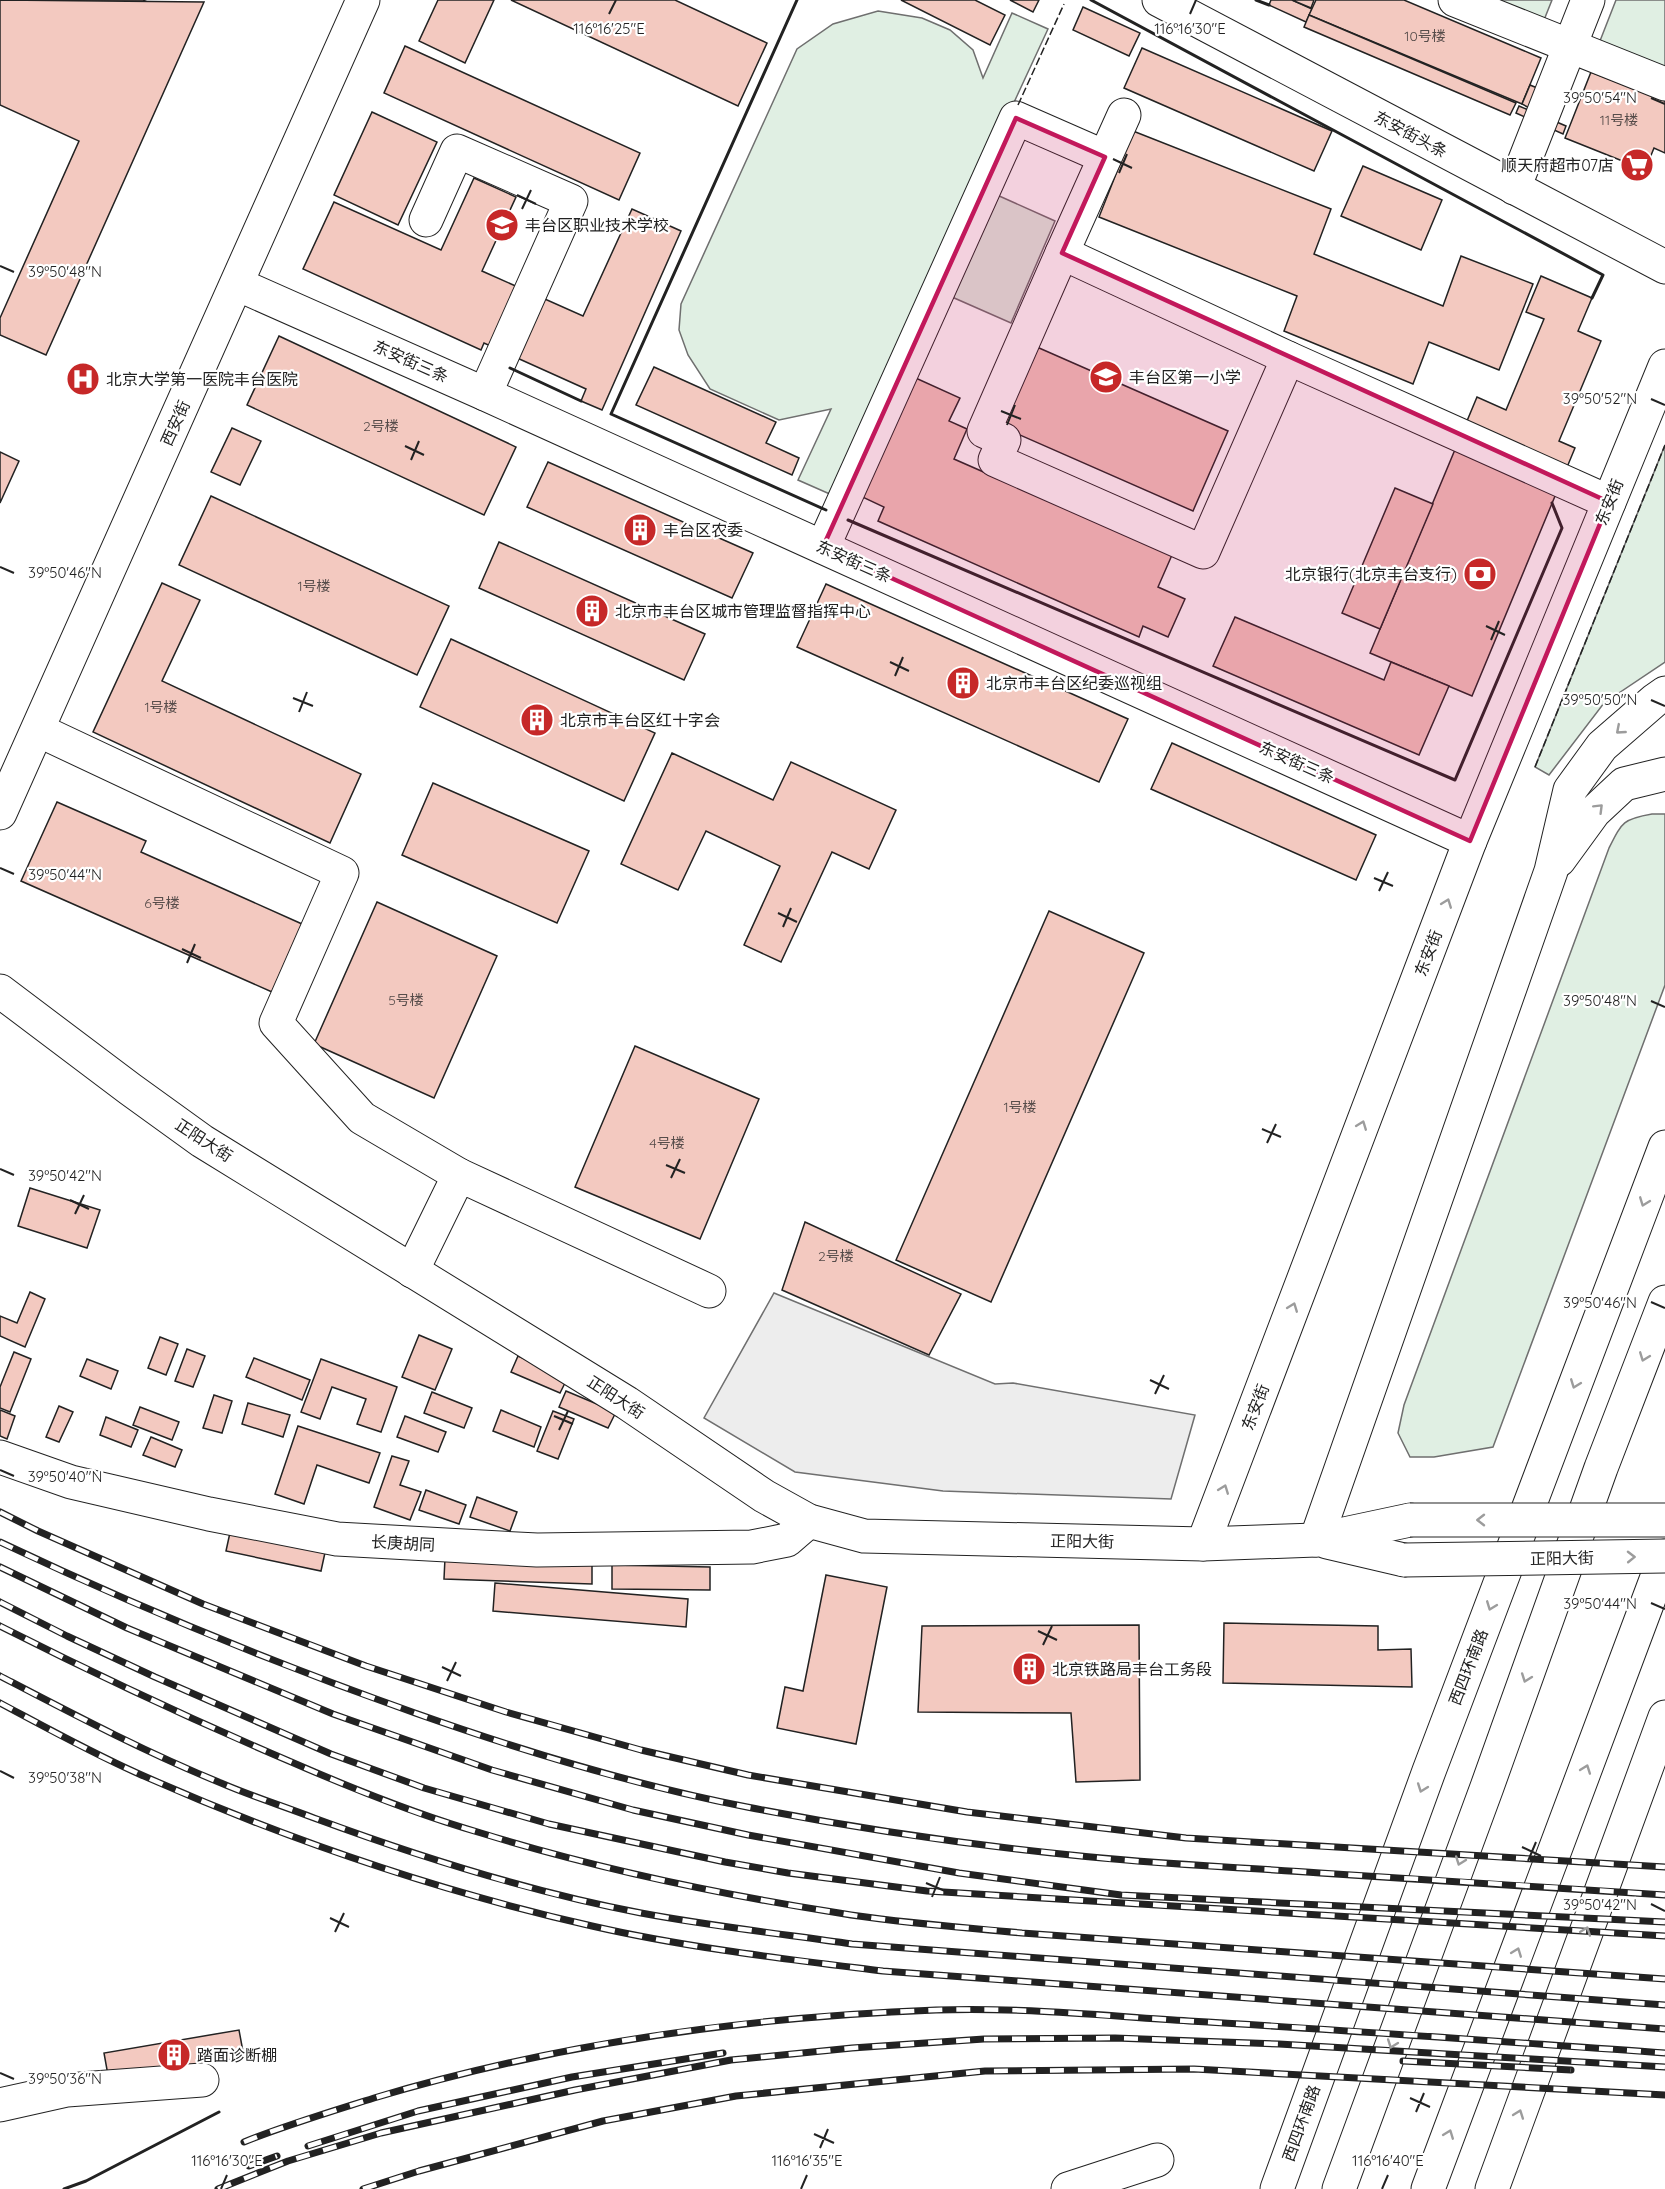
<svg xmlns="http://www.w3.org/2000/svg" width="1665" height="2189" viewBox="0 0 1665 2189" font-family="Quicksand,'Noto Sans SC',sans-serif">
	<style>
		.green { fill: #e0efe3; stroke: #6f6f6f; stroke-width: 1.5 }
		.parking { fill: #ededed; stroke: #6f6f6f; stroke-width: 1.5 }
		.building { fill: #f3c9c0; stroke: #222; stroke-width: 1.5 }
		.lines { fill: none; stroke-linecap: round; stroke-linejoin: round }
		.minor-casing { stroke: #222; stroke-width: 35 }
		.major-casing { stroke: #222; stroke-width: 35 }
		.highway-casing { stroke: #222; stroke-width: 35 }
		.minor { stroke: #fff; stroke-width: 33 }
		.major { stroke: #fff; stroke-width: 33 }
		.highway { stroke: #fff; stroke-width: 33 }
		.rail-casing { stroke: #222; stroke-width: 7 }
		.rail { stroke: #fff; stroke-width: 4.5; stroke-dasharray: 14; stroke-linecap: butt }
		.major-bridge-casing { stroke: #222; stroke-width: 35; stroke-linecap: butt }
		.major-bridge { stroke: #fff; stroke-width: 33 }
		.fence { stroke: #222; stroke-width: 1.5; stroke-dasharray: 8 3; stroke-linecap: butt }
		.wall { stroke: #222; stroke-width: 3 }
		.oneway { stroke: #9c9c9c }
		.marked { fill: #c2185b; fill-opacity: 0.2; stroke: #c2185b; stroke-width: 4.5; stroke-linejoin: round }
		.ticks { fill: none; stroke: #222; stroke-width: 2 }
		.labels { text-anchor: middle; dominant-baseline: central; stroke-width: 4.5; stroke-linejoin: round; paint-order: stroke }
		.number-label { font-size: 14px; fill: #564c4a }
		.street-label { font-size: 16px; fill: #222; stroke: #fff }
		.poi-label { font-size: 16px; fill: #222; stroke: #fff; text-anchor: start }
		.ticks-label { font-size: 15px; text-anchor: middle; fill: #222; stroke: #fff; stroke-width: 4.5; stroke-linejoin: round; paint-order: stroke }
	</style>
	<rect width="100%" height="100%" fill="#fff"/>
	<g class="green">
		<polygon points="1480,0 1552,0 1542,25"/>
		<polygon points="1616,0 1665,0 1665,73 1598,46"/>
		<polygon points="878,11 922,18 950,30 973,50 983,78 1012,13 1048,29 832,495 798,480 831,409 779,420 710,389 688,355 679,330 681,304 797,49 833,24"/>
		<polygon points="997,195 1055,221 1011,323 952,297"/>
		<polygon points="1665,445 1665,662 1604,703 1549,775 1535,767"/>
		<path d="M 1652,814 L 1665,814 L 1665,985 L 1493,1447 L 1434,1457 L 1410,1457 L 1398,1433 L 1404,1405 L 1609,848 C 1622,822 1623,819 1652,814 Z"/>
	</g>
	<polygon class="parking" points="774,1293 995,1384 1013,1383 1195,1415 1171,1499 943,1491 795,1472 704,1418"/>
	<g class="building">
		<polygon points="0,0 143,0 192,22 135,149 0,89"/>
		<polygon points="0,0 204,2 46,355 0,335 0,318 79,141 0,105"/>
		<polygon points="438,0 494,0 465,63 419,41"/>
		<polygon points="511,0 675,0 767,43 738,106"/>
		<polygon points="901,0 975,0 1005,15 990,45"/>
		<polygon points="1010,0 1039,0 1033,12"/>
		<polygon points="1271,0 1292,0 1312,9 1306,22 1269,5"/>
		<polygon points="1292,0 1314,0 1311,8"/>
		<polygon points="1316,0 1404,0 1541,58 1522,104 1309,15"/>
		<polygon points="1083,7 1140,33 1129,56 1073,30"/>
		<polygon points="1309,15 1516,103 1510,115 1304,27"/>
		<polygon points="405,46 640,153 619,200 384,93"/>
		<polygon points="1142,48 1332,131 1314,171 1124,88"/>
		<polygon points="1591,72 1665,101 1665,153 1654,148 1645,170 1565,138"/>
		<polygon points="1530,85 1542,90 1533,110 1522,104"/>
		<polygon points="1519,106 1566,126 1563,134 1516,113"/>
		<polygon points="372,112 437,142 398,225 334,195"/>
		<polygon points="1133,131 1331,209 1314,254 1443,306 1461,256 1533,284 1499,370 1429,342 1413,384 1284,331 1297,296 1099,217"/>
		<polygon points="1363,166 1442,200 1421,250 1341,216"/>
		<polygon points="474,178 516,197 482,271 583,316 632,209 681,231 602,410 581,401 586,389 484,343 481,350 303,269 334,202 441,250"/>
		<polygon points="1541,276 1592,298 1578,331 1601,341 1559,441 1575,448 1472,696 1370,653 1477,397 1506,410 1544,319 1526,312"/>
		<polygon points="279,336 516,447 484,515 247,405"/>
		<polygon points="1030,344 1228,431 1193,511 995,424"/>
		<polygon points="654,367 776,422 766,443 799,458 792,475 636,405"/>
		<polygon points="909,375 960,398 949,421 967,429 954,459 1172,555 1158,587 1185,599 1168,637 1143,626 1139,637 878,521 884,507 856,494"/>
		<polygon points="232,428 261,441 240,485 211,472"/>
		<polygon points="0,452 19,461 0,503"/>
		<polygon points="548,462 753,553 732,598 527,507"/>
		<polygon points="1395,488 1433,504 1380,629 1342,613"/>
		<polygon points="211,496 449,606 417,675 179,565"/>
		<polygon points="499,542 705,634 684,680 479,588"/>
		<polygon points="162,583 200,600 162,681 361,774 330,843 93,732"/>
		<polygon points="826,584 1128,719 1099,782 797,647"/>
		<polygon points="1235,617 1384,680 1391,662 1449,686 1419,755 1213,666"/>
		<polygon points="451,639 655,733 624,801 420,707"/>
		<polygon points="1172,743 1376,835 1356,880 1151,789"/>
		<polygon points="672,753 773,800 791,762 896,810 869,869 832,852 781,962 744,945 780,866 706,831 678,890 621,864"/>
		<polygon points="433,783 589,851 557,923 402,855"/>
		<polygon points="57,802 146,841 141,852 302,924 272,992 21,881"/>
		<polygon points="377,902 497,956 434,1098 314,1044"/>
		<polygon points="1049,911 1144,953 991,1302 896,1260"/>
		<polygon points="635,1046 759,1099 700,1239 575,1187"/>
		<polygon points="30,1188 100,1210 87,1248 18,1226"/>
		<polygon points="805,1222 961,1294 929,1355 782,1290"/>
		<polygon points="30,1292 45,1299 25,1347 0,1336 0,1316 17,1323"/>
		<polygon points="419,1335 452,1349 435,1390 402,1377"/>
		<polygon points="160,1337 178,1344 166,1375 148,1368"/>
		<polygon points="187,1349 205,1356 193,1387 175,1381"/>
		<polygon points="14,1352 31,1359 10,1412 0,1408 0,1387"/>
		<polygon points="518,1356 568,1377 560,1393 511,1372"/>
		<polygon points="254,1358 310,1380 302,1400 246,1377"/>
		<polygon points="87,1359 118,1371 111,1389 80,1376"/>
		<polygon points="321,1359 397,1387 381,1432 357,1424 366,1399 332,1387 320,1419 301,1412"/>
		<polygon points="566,1391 616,1412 608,1428 559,1407"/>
		<polygon points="432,1392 472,1408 464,1428 424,1413"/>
		<polygon points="214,1395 232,1401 222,1433 203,1428"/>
		<polygon points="248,1403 290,1415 283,1437 242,1424"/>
		<polygon points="59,1406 73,1412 59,1442 46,1437"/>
		<polygon points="140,1407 179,1422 172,1440 133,1425"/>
		<polygon points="0,1410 15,1416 7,1439 0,1436"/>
		<polygon points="501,1410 541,1427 534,1447 493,1431"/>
		<polygon points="553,1411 574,1419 558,1459 537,1451"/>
		<polygon points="405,1416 446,1432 438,1452 397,1437"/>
		<polygon points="106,1417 138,1430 131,1447 100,1435"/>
		<polygon points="298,1426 380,1453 369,1483 317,1465 304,1504 275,1494"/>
		<polygon points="151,1437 182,1450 175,1467 143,1455"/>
		<polygon points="392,1456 409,1461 400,1485 421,1492 410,1520 374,1507"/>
		<polygon points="426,1490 466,1505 459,1524 419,1510"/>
		<polygon points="477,1497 517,1512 510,1531 470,1517"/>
		<polygon points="231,1528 326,1548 321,1571 226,1551"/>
		<polygon points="445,1558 592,1563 592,1584 444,1579"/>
		<polygon points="612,1565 710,1567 710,1590 612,1589"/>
		<polygon points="826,1575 887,1587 856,1744 777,1728 785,1687 803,1691"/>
		<polygon points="495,1583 688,1599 686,1627 493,1611"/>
		<polygon points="1224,1623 1378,1626 1378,1650 1411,1649 1412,1687 1223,1683"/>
		<polygon points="1139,1625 1140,1780 1076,1782 1071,1713 918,1712 922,1626"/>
		<polygon points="239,2030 244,2057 109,2081 104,2053"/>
	</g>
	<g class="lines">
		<defs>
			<g id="minor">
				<polyline points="1159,0 1665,267"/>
				<polyline points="1455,0 1665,84"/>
				<polyline points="1124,115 1062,253 1288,358 1609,502"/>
				<polyline points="1514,188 1588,0"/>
				<polyline points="426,220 457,151 571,201 485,394"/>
				<polyline points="1062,253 984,431 1004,440 995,460 1203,552 1288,358"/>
				<polyline points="237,284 485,394 1470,841"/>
				<polyline points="823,547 1016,118 1105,157"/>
				<polyline points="38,730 342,873 276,1023 362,1118 459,1175"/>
				<polyline points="0,813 363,0"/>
				<polyline points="412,1271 459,1175 709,1291"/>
				<polyline points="0,1457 71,1482 209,1514 337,1539 537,1550 752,1547 787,1540 809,1521"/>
				<polyline points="1203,1544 1470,841 1665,366"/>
				<polyline points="0,2105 67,2090 202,2080"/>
				<polyline points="1068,2189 1157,2160"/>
				<polyline points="1277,2189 1429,1771 1665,1147"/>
				<polyline points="1492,2189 1665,1717"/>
			</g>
			<g id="major">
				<polyline points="1559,860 1594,812 1624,784 1665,774"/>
				<polyline points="0,991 130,1089 202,1141 627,1403 764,1496 809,1521 864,1536 1203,1544 1316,1540 1410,1520"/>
				<polyline points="1316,1540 1551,871 1570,790 1602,746 1655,700 1665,693"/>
				<polyline points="1327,1542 1404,1560"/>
			</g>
			<g id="highway">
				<polyline points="1339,2189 1487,1787 1601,1468 1665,1302"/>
				<polyline points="1428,2189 1665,1556"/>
			</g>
		</defs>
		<use href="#minor" class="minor-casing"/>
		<use href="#major" class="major-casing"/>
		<use href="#highway" class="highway-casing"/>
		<use href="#minor" class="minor"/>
		<use href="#major" class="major"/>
		<use href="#highway" class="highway"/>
		<defs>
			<g id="rail">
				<polyline points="0,1512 38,1531 203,1604 366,1666 506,1712 641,1750 748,1775 967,1812 1186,1838 1665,1867"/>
				<path d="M 0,1542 C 135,1606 274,1663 415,1713 C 523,1751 633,1785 747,1807 C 854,1828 962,1844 1071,1855 C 1154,1864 1237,1867 1320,1873 C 1435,1880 1550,1887 1665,1895"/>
				<polyline points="0,1567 127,1628 333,1714 492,1770 633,1810 748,1835 959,1873 1121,1895 1665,1922"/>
				<polyline points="0,1602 67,1636 155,1677 331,1754 424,1788 549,1824 725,1862 788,1873 927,1891 1665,1936"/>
				<path d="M 0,1626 C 95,1674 191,1719 289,1761 C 351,1788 415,1814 481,1833 C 598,1869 718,1894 839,1913 C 899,1923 961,1927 1022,1933 L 1665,1979"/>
				<path d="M 0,1676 C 73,1714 145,1752 221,1783 C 251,1796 283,1806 314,1818 C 420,1857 530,1892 641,1913 C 711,1926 782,1934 852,1944 L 1665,2005"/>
				<path d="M 0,1703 C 45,1727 90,1752 137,1773 C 283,1838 437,1891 592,1926 C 688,1948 786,1959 883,1971 L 1665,2029"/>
				<polyline points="1403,2061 1571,2070"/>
				<path d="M 244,2142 C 286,2125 330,2112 374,2098 C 558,2043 744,2017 936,2010 C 1020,2007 1105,2016 1189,2021 C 1348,2030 1506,2042 1665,2053"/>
				<polyline points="308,2146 418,2111 572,2077 723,2053"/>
				<polyline points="249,2166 277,2156"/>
				<polyline points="218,2189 288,2161 381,2133 575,2090 731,2060 852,2048 984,2039 1115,2038 1279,2044 1665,2067"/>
				<polyline points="363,2189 419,2171 603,2121 736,2096 985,2071 1194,2069 1665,2095"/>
			</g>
		</defs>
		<use href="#rail" class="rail-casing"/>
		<use href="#rail" class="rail"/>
		<defs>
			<g id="major-bridge">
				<polyline points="1410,1520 1665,1520"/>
				<polyline points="1404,1560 1665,1556"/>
			</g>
		</defs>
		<use href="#major-bridge" class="major-bridge-casing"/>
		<use href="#major-bridge" class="major-bridge"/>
		<g class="fence">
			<polyline points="1018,105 1064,4"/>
			<polyline points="1535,767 1665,445"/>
		</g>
		<g class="wall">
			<polyline points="797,0 611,414 826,510"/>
			<polyline points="1091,0 1603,275 1592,298"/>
			<polyline points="1256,0 1269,5"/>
			<polyline points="510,368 581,401"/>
			<polyline points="848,520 1455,780 1562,528 1552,503"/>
			<polyline points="64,2189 86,2181 219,2112"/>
		</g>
	</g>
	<defs><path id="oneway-chevron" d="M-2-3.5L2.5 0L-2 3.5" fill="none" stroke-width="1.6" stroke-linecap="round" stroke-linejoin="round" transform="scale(1.5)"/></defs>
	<g class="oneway">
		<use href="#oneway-chevron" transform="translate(1620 730) rotate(139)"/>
		<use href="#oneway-chevron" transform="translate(1599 808) rotate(-45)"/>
		<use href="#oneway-chevron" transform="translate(1447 903) rotate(-69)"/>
		<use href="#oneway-chevron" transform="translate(1362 1125) rotate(-69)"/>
		<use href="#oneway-chevron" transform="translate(1644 1202) rotate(111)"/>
		<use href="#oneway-chevron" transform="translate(1293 1307) rotate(-69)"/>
		<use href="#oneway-chevron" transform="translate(1644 1357) rotate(111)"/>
		<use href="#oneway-chevron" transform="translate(1575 1384) rotate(111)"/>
		<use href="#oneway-chevron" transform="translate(1224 1489) rotate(-69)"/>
		<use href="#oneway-chevron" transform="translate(1481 1520) rotate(-180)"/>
		<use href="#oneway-chevron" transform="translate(1631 1557) rotate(-1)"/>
		<use href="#oneway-chevron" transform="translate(1491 1606) rotate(111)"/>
		<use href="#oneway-chevron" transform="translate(1526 1678) rotate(110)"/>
		<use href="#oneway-chevron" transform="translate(1586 1769) rotate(-70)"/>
		<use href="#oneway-chevron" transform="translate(1422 1788) rotate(110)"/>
		<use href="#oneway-chevron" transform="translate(1460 1861) rotate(110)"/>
		<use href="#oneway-chevron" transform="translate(1586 1931) rotate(-70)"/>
		<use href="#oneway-chevron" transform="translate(1517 1952) rotate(-69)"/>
		<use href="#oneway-chevron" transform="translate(1392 2044) rotate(110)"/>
		<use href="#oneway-chevron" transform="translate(1519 2114) rotate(-70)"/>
		<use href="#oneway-chevron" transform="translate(1449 2134) rotate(-69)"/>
	</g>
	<path class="marked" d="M 1016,118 L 1105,157 L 1062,253 L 1609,502 L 1470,841 L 823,547 Z"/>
	<path class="ticks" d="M 609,14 L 616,0M 1190,14 L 1196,0M 1651,98 L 1665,104M 1113,159 L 1132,168M 1119,173 L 1127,154M 517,195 L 536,204M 522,209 L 531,190M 0,266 L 14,272M 1651,399 L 1665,405M 1001,411 L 1021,419M 1007,425 L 1015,405M 405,446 L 424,455M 411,460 L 419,441M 0,567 L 14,573M 1486,626 L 1505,635M 1491,640 L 1499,621M 890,662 L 909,671M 895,676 L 903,657M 293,698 L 313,706M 1651,700 L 1665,706M 299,712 L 307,692M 0,868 L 14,874M 1374,878 L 1393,886M 1379,891 L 1388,872M 778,913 L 797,922M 783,927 L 791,908M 182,949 L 201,958M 187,963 L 195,944M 1651,1001 L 1665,1007M 1262,1129 L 1281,1137M 1267,1143 L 1276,1124M 666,1165 L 685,1173M 0,1169 L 14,1175M 671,1178 L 680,1159M 70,1200 L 89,1209M 75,1214 L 84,1195M 1651,1302 L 1665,1308M 1150,1380 L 1169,1389M 1155,1394 L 1164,1375M 554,1416 L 573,1424M 559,1430 L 568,1411M 0,1470 L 14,1476M 1651,1603 L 1665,1609M 1038,1631 L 1057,1640M 1043,1645 L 1052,1626M 442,1667 L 461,1676M 447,1681 L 456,1662M 0,1771 L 14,1778M 1522,1847 L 1541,1856M 1528,1861 L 1536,1842M 926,1883 L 945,1891M 932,1897 L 940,1877M 1651,1904 L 1665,1911M 330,1918 L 349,1927M 335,1932 L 344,1913M 0,2073 L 14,2079M 1410,2098 L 1430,2107M 1416,2112 L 1424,2093M 814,2134 L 834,2143M 820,2148 L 828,2129M 221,2189 L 227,2175M 801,2189 L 807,2175M 1382,2189 L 1388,2175"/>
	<defs>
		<symbol id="supermarket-disc" viewBox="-11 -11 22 22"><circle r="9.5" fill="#c62828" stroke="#fff"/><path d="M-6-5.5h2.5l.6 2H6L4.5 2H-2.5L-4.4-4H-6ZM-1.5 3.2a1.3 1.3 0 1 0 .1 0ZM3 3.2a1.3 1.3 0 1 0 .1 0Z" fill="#fff"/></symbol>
		<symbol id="university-disc" viewBox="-11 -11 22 22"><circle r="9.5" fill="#c62828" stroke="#fff"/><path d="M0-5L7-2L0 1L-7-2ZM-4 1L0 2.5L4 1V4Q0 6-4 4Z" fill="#fff"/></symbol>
		<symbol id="school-disc" viewBox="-11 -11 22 22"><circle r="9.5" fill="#c62828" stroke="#fff"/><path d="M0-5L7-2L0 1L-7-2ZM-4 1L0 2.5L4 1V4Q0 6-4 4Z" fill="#fff"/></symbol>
		<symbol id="hospital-disc" viewBox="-11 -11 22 22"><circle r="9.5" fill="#c62828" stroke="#fff"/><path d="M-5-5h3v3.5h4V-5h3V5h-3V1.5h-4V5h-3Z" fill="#fff"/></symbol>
		<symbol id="building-disc" viewBox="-11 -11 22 22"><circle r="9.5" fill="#c62828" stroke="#fff"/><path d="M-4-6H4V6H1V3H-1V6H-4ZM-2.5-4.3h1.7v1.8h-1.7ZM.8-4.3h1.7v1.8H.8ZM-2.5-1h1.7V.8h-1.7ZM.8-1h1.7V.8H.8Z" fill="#fff"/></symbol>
		<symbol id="bank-disc" viewBox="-11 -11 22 22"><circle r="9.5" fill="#c62828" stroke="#fff"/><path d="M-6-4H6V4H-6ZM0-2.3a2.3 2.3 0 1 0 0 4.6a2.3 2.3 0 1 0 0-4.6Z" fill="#fff"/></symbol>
	</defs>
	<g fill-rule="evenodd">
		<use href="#supermarket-disc" x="1618" y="146" width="38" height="38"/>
		<use href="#university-disc" x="483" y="206" width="38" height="38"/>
		<use href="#school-disc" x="1087" y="358" width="38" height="38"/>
		<use href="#hospital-disc" x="64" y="360" width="38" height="38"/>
		<use href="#building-disc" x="621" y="511" width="38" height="38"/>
		<use href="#bank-disc" x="1461" y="555" width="38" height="38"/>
		<use href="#building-disc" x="573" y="592" width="38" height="38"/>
		<use href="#building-disc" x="944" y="664" width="38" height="38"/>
		<use href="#building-disc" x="518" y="701" width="38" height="38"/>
		<use href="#building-disc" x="1010" y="1650" width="38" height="38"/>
		<use href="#building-disc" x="155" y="2036" width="38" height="38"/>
	</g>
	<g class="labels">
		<g class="number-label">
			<text x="1425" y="36">10号楼</text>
			<text x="1619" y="120">11号楼</text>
			<text x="381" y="426">2号楼</text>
			<text x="314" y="586">1号楼</text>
			<text x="161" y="707">1号楼</text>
			<text x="162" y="903">6号楼</text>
			<text x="406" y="1000">5号楼</text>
			<text x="1020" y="1107">1号楼</text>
			<text x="667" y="1143">4号楼</text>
			<text x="836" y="1256">2号楼</text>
		</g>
		<g class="street-label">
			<text transform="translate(1411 134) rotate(28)">东安街头条</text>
			<text transform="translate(411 361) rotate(24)">东安街三条</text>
			<text transform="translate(175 423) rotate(-66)">西安街</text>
			<text transform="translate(1609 502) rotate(-68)">东安街</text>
			<text transform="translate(854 561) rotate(24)">东安街三条</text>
			<text transform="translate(1297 762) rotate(24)">东安街三条</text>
			<text transform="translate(1428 953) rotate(-69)">东安街</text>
			<text transform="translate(204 1140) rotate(33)">正阳大街</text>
			<text transform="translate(616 1397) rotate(33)">正阳大街</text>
			<text transform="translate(1255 1407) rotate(-69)">东安街</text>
			<text transform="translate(1082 1541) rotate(1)">正阳大街</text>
			<text transform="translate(403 1543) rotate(3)">长庚胡同</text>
			<text transform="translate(1562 1558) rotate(-1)">正阳大街</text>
			<text transform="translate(1468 1667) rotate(-69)">西四环南路</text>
			<text transform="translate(1301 2123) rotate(-70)">西四环南路</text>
		</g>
		<g class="poi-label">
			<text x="1614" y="165" text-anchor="end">顺天府超市07店</text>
			<text x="525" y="225">丰台区职业技术学校</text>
			<text x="1129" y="377">丰台区第一小学</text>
			<text x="106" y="379">北京大学第一医院丰台医院</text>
			<text x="663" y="530">丰台区农委</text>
			<text x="1457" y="574" text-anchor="end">北京银行(北京丰台支行)</text>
			<text x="615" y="611">北京市丰台区城市管理监督指挥中心</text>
			<text x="986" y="683">北京市丰台区纪委巡视组</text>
			<text x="560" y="720">北京市丰台区红十字会</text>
			<text x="1052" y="1669">北京铁路局丰台工务段</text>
			<text x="197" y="2055">踏面诊断棚</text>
		</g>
	</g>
	<g class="ticks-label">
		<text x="609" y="34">116°16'25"E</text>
		<text x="1190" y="34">116°16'30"E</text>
		<text x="1600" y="103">39°50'54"N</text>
		<text x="65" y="277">39°50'48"N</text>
		<text x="1600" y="404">39°50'52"N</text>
		<text x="65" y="578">39°50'46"N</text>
		<text x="1600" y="705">39°50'50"N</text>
		<text x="65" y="880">39°50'44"N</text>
		<text x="1600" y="1006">39°50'48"N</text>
		<text x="65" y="1181">39°50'42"N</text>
		<text x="1600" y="1308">39°50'46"N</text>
		<text x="65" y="1482">39°50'40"N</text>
		<text x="1600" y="1609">39°50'44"N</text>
		<text x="65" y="1783">39°50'38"N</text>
		<text x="1600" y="1910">39°50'42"N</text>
		<text x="65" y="2084">39°50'36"N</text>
		<text x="227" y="2166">116°16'30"E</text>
		<text x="807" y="2166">116°16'35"E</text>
		<text x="1388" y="2166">116°16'40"E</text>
	</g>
</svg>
